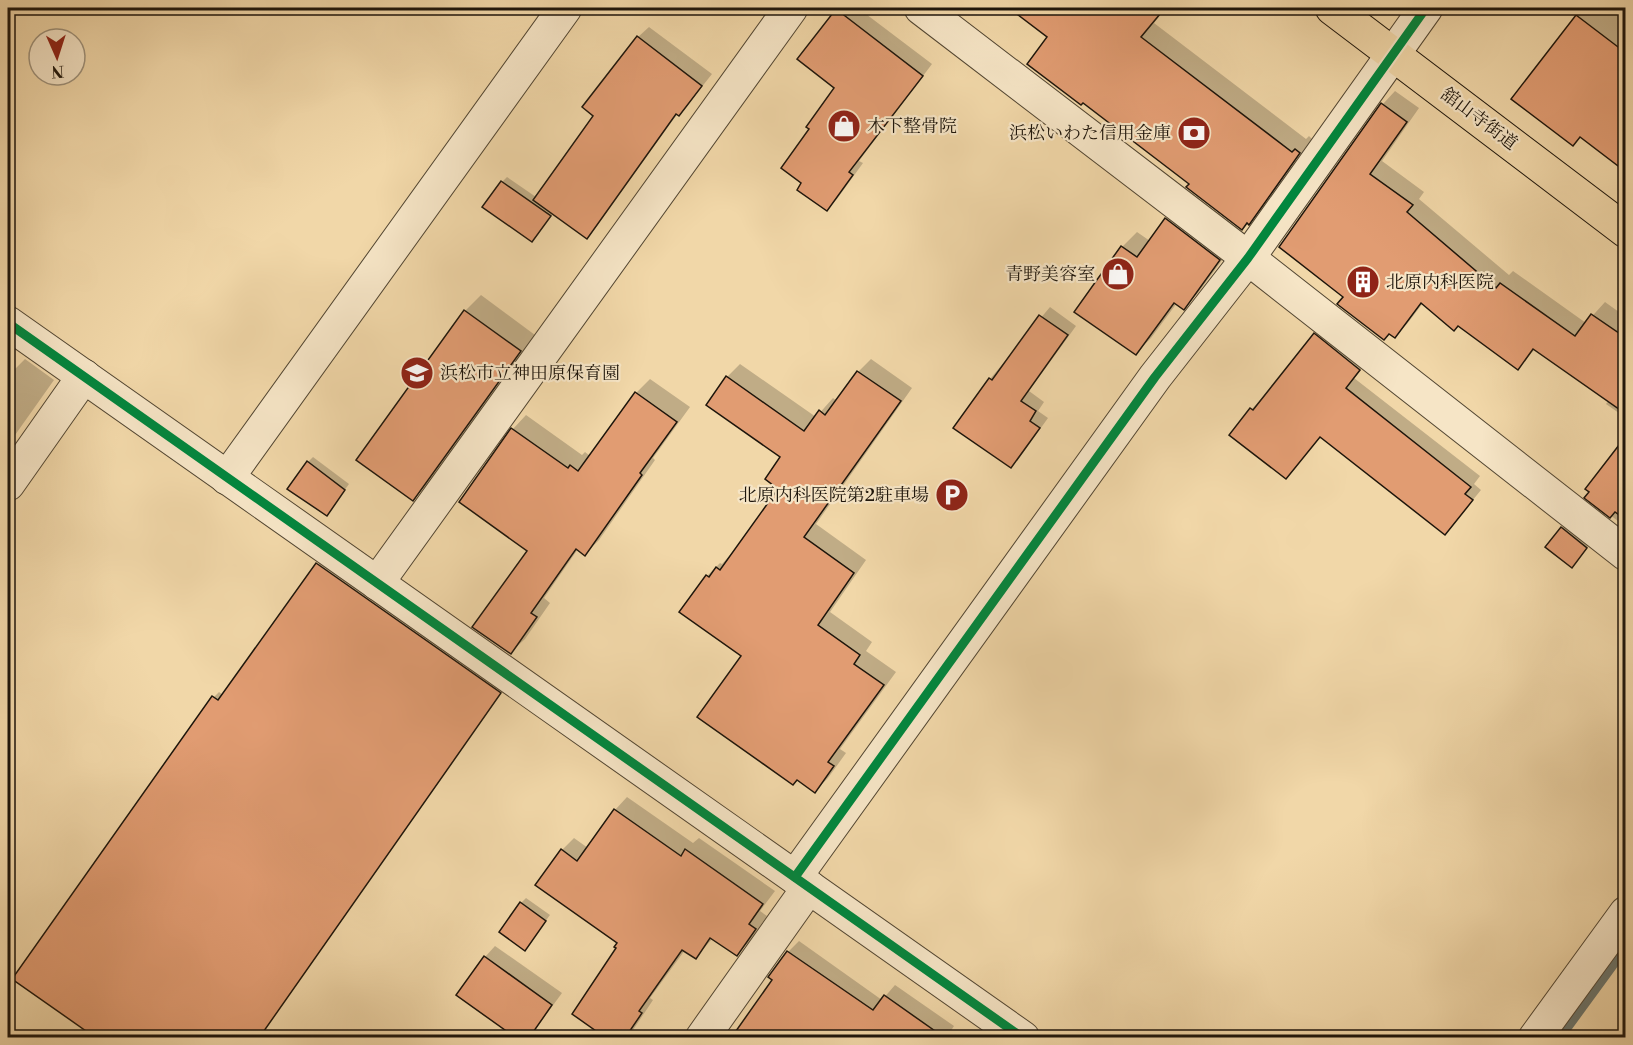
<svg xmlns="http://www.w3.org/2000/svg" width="1633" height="1045" viewBox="0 0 1633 1045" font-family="'Libre Bodoni','Noto Serif JP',serif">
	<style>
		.shadow { fill: #0003 }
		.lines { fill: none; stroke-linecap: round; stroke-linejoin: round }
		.stream { stroke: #6a766f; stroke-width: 12 }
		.building { fill: #e19c72; stroke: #1d150b; stroke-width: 1.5 }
		.street-casing { stroke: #524632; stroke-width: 35 }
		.primary-casing { stroke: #1d150b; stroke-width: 35 }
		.street { stroke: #f6e5c6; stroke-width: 33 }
		.primary { stroke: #f1d7a8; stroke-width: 33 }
		.cycleway-casing { stroke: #f6e5c6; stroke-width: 13 }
		.cycleway { stroke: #00873e; stroke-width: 9 }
		.labels { text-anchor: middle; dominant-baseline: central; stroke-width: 4.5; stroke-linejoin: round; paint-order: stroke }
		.street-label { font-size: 18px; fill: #1d150b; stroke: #f6e5c6 }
		.poi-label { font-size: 18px; fill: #1d150b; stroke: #f6e5c6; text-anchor: start }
	</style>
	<rect width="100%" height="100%" fill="#f1d7a8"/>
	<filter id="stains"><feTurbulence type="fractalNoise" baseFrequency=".00333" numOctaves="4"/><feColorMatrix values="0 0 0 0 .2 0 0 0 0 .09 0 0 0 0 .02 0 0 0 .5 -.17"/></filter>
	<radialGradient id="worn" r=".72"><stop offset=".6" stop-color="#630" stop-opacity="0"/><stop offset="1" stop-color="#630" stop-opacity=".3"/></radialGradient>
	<g class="shadow">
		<polygon points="839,8 858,8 932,64 859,161 863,163 837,199 826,209 837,87 837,10"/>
		<polygon points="1044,8 1166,8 1154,23 1306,139 1309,136 1312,139 1262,209 1248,223 1191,184 1049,37 1031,23"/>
		<polygon points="1583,8 1626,8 1626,170 1581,136 1513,99"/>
		<polygon points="649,27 712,74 689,103 678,113 597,226 587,237 553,213 537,235 502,182 507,177 536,197 595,116 638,37"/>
		<polygon points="1395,91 1419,108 1382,161 1424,192 1419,199 1509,275 1513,271 1586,323 1605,302 1626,317 1626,418 1606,404 1609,400 1536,348 1518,368 1458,325 1423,303 1407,324 1395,336 1281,247 1383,104"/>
		<polygon points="1181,204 1234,244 1198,293 1183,308 1177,303 1151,338 1136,353 1122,247 1137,232 1150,241 1166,219"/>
		<polygon points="481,295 535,335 428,484 413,499 358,460 465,311"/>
		<polygon points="1050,307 1076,326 1029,391 1044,402 1038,411 1048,418 1020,457 1011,466 990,379"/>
		<polygon points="1325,325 1369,359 1354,378 1480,476 1474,484 1481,490 1454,523 1321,436 1286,477 1231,435 1252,409 1261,399 1263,400"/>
		<polygon points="25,359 54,380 8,445 8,363 15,369"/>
		<polygon points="871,359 912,388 816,524 866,560 830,612 872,642 866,651 896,672 840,749 846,753 828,778 815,791 743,656 681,612 707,576 720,563 722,564 730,555 732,556 780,489 783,457 708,404 727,377 740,364 816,417 833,398 837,401 858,372"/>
		<polygon points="650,379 690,407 653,458 655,460 599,540 585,554 578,549 544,598 550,603 525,639 511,652 529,551 513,429 526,415 582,455 585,452 590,456 636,393"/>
		<polygon points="1626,438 1626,527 1586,497"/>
		<polygon points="313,457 349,484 327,514 308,462"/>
		<polygon points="1567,523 1591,542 1577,561 1562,528"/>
		<polygon points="322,559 505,687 259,1038 214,697 219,692 223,695"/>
		<polygon points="627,797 693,843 699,838 775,891 760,911 767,916 749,942 737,954 713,938 696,957 685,950 650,998 653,1000 631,1033 626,1038 608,1038 619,943 562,850 574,838 588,848 615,810"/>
		<polygon points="526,898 550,915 525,949 521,903"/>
		<polygon points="799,941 882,1000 895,985 954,1026 946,1038 876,1038 770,977 788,952"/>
		<polygon points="495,946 562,993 529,1038 485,957"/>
	</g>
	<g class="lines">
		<polyline class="stream" points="1558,1038 1626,945"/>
	</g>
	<g class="building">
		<polygon points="1009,8 1165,8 1141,37 1292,152 1295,149 1300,153 1249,225 1247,223 1242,230 1186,187 1189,184 1083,103 1081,105 1027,64 1047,37"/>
		<polygon points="836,9 923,76 849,172 853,175 827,211 797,190 801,183 781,168 809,129 806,127 834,88 797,59"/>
		<polygon points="1576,15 1626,53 1626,172 1580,137 1573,146 1511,99"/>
		<polygon points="637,36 702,86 679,116 676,114 587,239 533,200 593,116 582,107"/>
		<polygon points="1381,103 1407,122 1370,174 1413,205 1407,212 1496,288 1500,283 1575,336 1591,314 1626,338 1626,414 1533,349 1518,370 1458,326 1454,331 1421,303 1395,338 1389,334 1384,340 1337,304 1343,297 1279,247"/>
		<polygon points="501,181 551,216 532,242 482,207"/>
		<polygon points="1165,218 1220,260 1184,310 1174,303 1136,355 1074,312 1121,246 1137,257"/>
		<polygon points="464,310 521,351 413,501 356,460"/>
		<polygon points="1039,315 1068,335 1021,401 1036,411 1030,421 1040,428 1011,468 953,428 989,378 992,380"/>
		<polygon points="1314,333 1360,370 1346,388 1471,487 1465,494 1473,500 1445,535 1320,437 1286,479 1229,435 1250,408 1253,410"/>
		<polygon points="857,371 901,401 804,537 854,573 818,625 860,655 854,664 884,685 828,762 834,766 815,793 797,780 793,785 697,717 741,656 679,612 706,575 709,577 716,567 720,570 778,489 765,479 780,457 706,405 726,376 804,431 819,410 825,415"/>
		<polygon points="635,392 677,422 640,473 642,475 585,556 576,549 531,613 537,617 511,654 472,627 527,551 459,502 511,428 568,468 570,465 578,471"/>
		<polygon points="1626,436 1626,520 1615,512 1610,518 1584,498 1589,492 1585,489"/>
		<polygon points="307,461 345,490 327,516 287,489"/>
		<polygon points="1561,527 1587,548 1572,568 1545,547"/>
		<polygon points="316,563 501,693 259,1038 96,1038 12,979 212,696 218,700"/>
		<polygon points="614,809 681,856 685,849 763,904 749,924 756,929 737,956 710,938 696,959 682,950 639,1011 642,1013 625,1038 606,1038 572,1014 616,948 614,947 617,943 535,885 561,849 577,861"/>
		<polygon points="520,902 546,921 525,951 499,932"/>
		<polygon points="787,951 873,1010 884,995 945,1038 731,1038 772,980 768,977"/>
		<polygon points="484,956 552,1005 529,1038 516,1038 456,995"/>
	</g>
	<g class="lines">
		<defs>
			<g id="street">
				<polyline points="921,8 1248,258 1626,554"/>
				<polyline points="8,323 1023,1038"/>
				<polyline points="227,478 565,8"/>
				<polyline points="8,484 84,376"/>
				<polyline points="377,583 791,8"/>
				<polyline points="795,877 1155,377 1248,258 1426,8"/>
				<polyline points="702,1038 809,887"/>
				<polyline points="1535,1038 1626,913"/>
			</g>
			<polyline id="primary" points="1332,8 1626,231"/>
		</defs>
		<use href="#street" class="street-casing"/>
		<use href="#primary" class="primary-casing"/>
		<use href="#street" class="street"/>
		<use href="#primary" class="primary"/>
		<defs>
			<g id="cycleway">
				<polyline points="8,323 1023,1038"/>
				<polyline points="795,877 1155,377 1248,258 1426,8"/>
			</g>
		</defs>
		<use href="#cycleway" class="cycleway-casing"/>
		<use href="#cycleway" class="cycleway"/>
	</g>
	<defs>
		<symbol id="shop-disc" viewBox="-11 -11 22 22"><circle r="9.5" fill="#8f2418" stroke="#f6e5c6"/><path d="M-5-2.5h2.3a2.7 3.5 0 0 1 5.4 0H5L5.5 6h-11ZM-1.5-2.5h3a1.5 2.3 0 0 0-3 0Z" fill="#fff"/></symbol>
		<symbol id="bank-disc" viewBox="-11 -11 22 22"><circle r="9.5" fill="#8f2418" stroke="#f6e5c6"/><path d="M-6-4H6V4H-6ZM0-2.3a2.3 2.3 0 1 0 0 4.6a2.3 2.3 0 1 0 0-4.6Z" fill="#fff"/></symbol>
		<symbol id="building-disc" viewBox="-11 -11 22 22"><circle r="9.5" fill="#8f2418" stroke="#f6e5c6"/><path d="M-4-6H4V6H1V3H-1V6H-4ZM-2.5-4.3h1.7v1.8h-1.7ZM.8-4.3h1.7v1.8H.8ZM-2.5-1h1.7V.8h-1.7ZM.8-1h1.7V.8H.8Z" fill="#fff"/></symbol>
		<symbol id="school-disc" viewBox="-11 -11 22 22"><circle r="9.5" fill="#8f2418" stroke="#f6e5c6"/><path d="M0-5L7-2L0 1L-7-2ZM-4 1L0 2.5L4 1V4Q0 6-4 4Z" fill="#fff"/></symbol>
		<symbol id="parking-disc" viewBox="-11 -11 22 22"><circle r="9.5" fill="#8f2418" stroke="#f6e5c6"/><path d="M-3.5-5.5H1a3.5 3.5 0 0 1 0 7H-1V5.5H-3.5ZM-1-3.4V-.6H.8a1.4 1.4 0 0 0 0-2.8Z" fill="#fff"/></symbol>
	</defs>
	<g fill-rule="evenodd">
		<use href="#shop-disc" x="825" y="107" width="38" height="38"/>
		<use href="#bank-disc" x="1175" y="114" width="38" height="38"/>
		<use href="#shop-disc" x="1099" y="255" width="38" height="38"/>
		<use href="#building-disc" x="1344" y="263" width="38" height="38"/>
		<use href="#school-disc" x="398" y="354" width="38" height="38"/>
		<use href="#parking-disc" x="933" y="476" width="38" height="38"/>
	</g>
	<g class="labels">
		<g class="street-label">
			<text transform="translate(1479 119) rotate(37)">舘山寺街道</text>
		</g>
		<g class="poi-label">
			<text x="867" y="126">木下整骨院</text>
			<text x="1171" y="133" text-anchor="end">浜松いわた信用金庫</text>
			<text x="1095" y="274" text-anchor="end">青野美容室</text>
			<text x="1386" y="282">北原内科医院</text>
			<text x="440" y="373">浜松市立神田原保育園</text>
			<text x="929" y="495" text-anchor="end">北原内科医院第2駐車場</text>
		</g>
	</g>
	<rect width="1633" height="1045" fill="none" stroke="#f1d7a8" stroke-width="30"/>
	<rect x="9" y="9" width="1615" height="1027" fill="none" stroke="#1d150b" stroke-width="3"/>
	<rect x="15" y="15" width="1603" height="1015" fill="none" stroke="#1d150b" stroke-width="1.5"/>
	<g transform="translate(57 57) rotate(177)"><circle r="28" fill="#f6e5c6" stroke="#9f927b" stroke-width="1.5"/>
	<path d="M0-4.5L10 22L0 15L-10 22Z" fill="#8f2418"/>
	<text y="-9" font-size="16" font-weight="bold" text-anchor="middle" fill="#1d150b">N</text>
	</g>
	<rect width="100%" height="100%" filter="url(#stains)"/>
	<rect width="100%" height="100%" fill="url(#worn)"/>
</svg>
